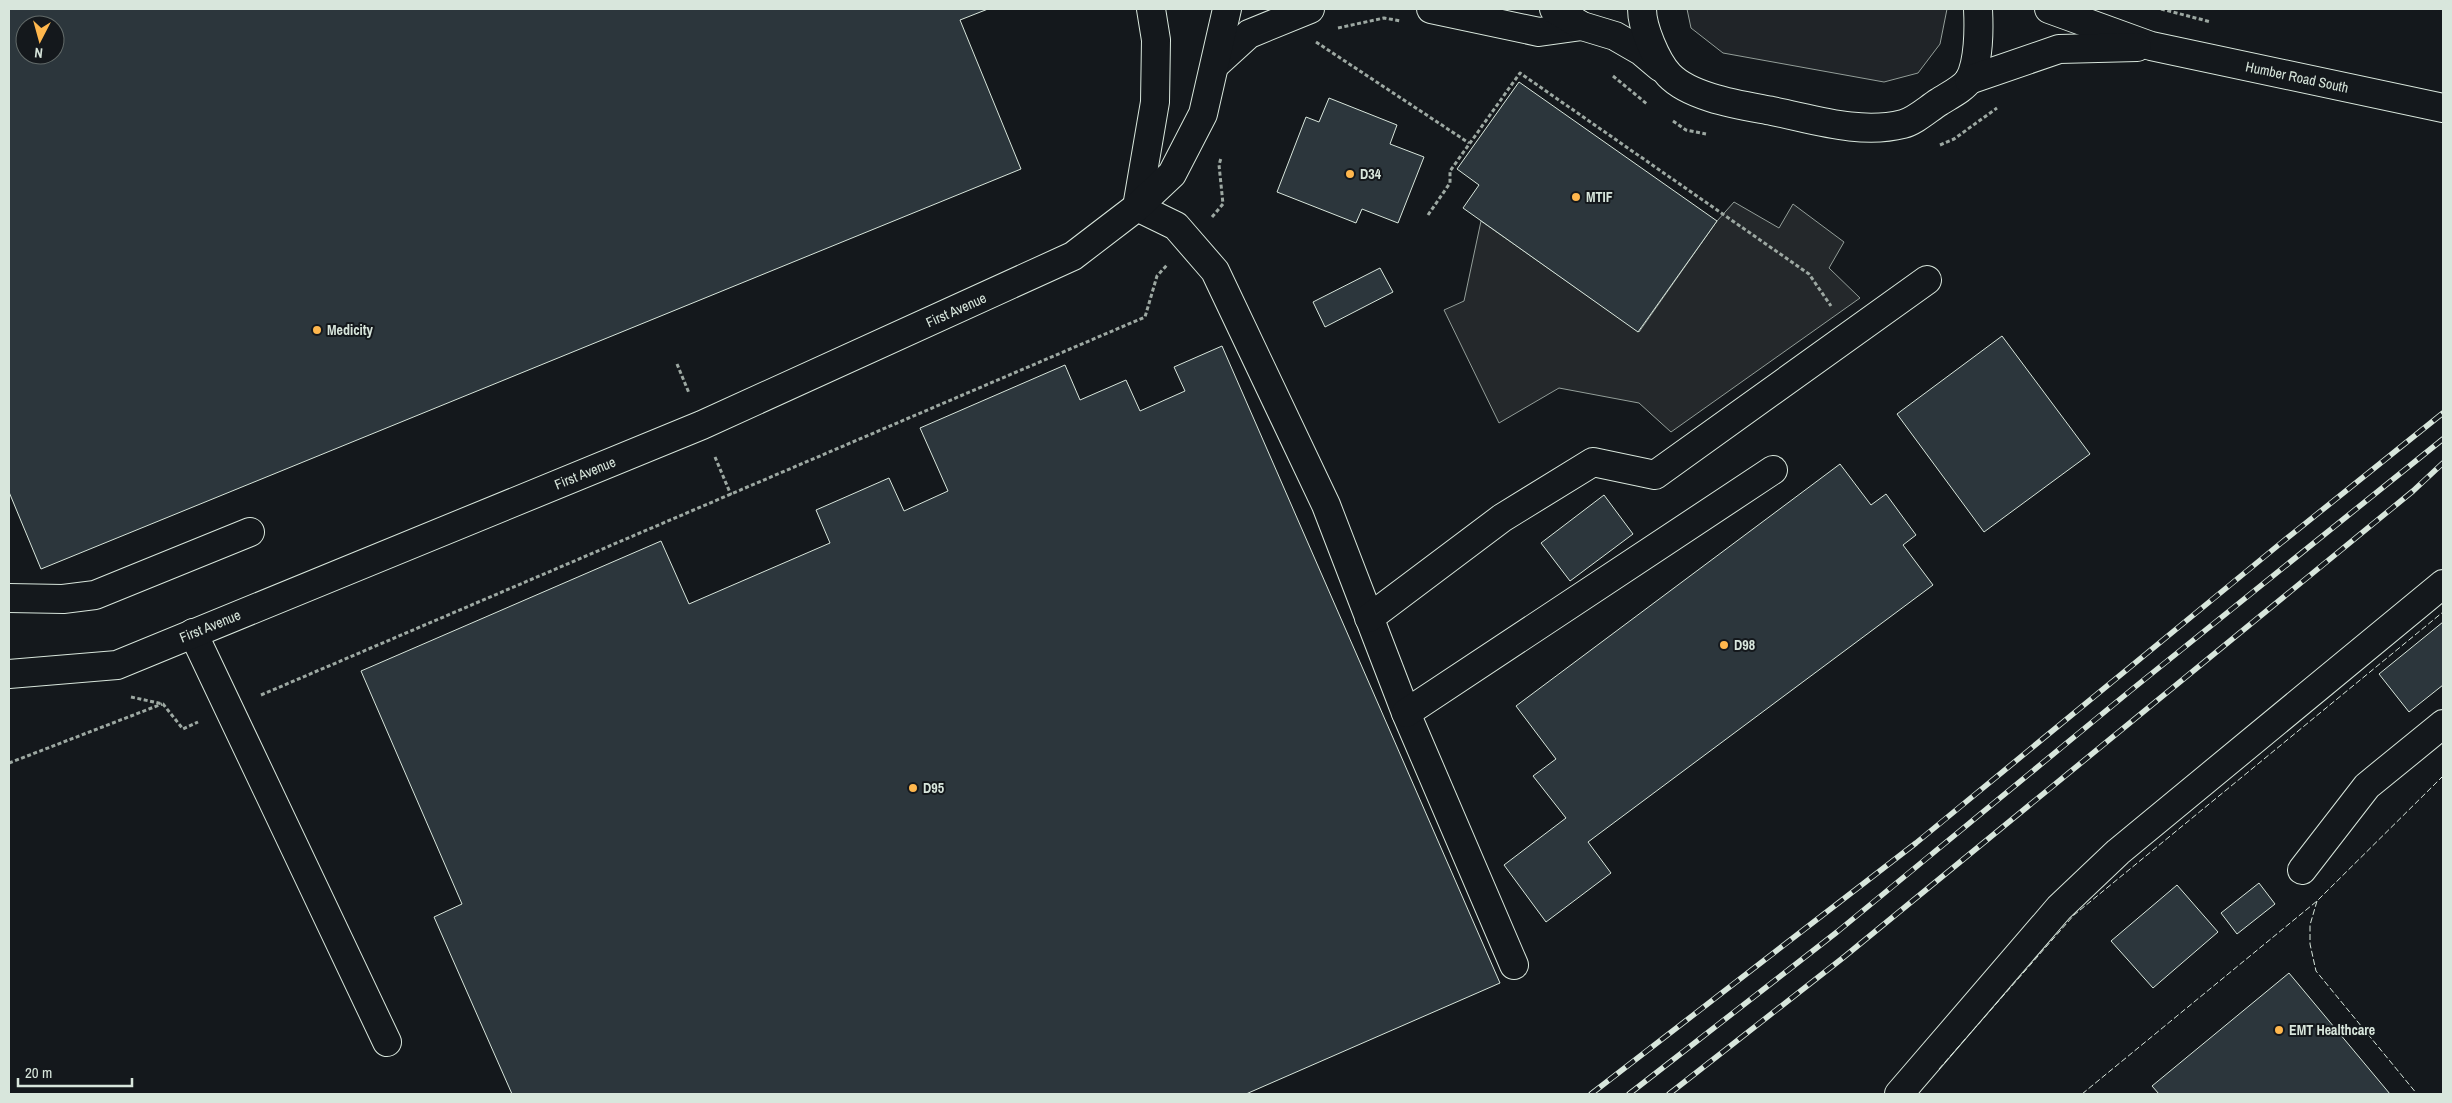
<svg xmlns="http://www.w3.org/2000/svg" width="2452" height="1103" viewBox="0 0 2452 1103" font-family="'Archivo Narrow',sans-serif">
	<style>
		.green { fill: #202428; stroke: #939e99 }
		.parking { fill: #24282b; stroke: #939e99 }
		.building { fill: #2c363c; stroke: #d8e6dc; fill-rule: evenodd }
		.lines { fill: none; stroke-linecap: round; stroke-linejoin: round }
		.minor-casing { stroke: #d8e6dc; stroke-width: 30 }
		.path { stroke: #9da8a2; stroke-width: 3; stroke-dasharray: 4 2.5; stroke-linecap: butt }
		.minor { stroke: #14181c; stroke-width: 28 }
		.rail-casing { stroke: #d8e6dc; stroke-width: 5.5 }
		.rail { stroke: #14181c; stroke-width: 4; stroke-dasharray: 11; stroke-linecap: butt }
		.fence { stroke: #d8e6dc; stroke-width: 1; stroke-dasharray: 6 2.5; stroke-linecap: butt }
		.poi-dot { fill: #ffb74d; stroke: #14181c; stroke-width: 2 }
		.labels { text-anchor: middle; dominant-baseline: central; stroke-width: 4; stroke-linejoin: round; paint-order: stroke }
		.street-label { font-size: 14px; fill: #d8e6dc; stroke: #14181c }
		.poi-label { font-size: 14px; font-weight: bold; fill: #d8e6dc; stroke: #14181c; text-anchor: start }
	</style>
	<rect width="100%" height="100%" fill="#14181c"/>
	<polygon class="green" points="1687,9 1947,9 1940,44 1918,73 1884,82 1723,53 1691,28"/>
	<polygon class="parking" points="1734,202 1779,228 1793,204 1844,242 1829,268 1860,298 1671,432 1639,403 1559,388 1499,423 1444,310 1464,301 1481,221 1639,332 1717,221"/>
	<g class="building">
		<path d="M 9,9 L 988,9 L 960,20 L 1021,169 L 41,569 L 9,492 ZM 25,25 L 55,25 L 55,55 L 25,55 Z"/>
		<polygon points="1519,82 1717,221 1638,332 1463,208 1479,185 1457,169"/>
		<polygon points="1329,98 1397,125 1390,144 1424,157 1398,223 1362,209 1356,223 1277,192 1306,117 1319,122"/>
		<polygon points="1380,268 1393,292 1325,327 1313,302"/>
		<polygon points="2002,336 2090,454 1984,532 1897,414"/>
		<polygon points="1222,346 1500,983 1246,1094 512,1094 434,917 462,904 361,671 661,541 689,604 830,543 816,510 889,478 904,511 948,491 920,428 1065,365 1080,400 1126,380 1140,411 1185,391 1174,367"/>
		<polygon points="1840,464 1871,505 1886,494 1916,535 1903,545 1933,585 1588,842 1611,873 1546,922 1504,865 1566,818 1533,776 1556,759 1516,706"/>
		<polygon points="1604,495 1633,534 1570,581 1541,543"/>
		<polygon points="2443,622 2443,685 2409,712 2379,674"/>
		<polygon points="2259,883 2275,904 2237,934 2221,913"/>
		<polygon points="2177,885 2218,932 2153,988 2111,941"/>
		<polygon points="2289,973 2390,1094 2159,1094 2152,1086"/>
	</g>
	<g class="lines">
		<defs>
			<g id="minor">
				<polyline points="1431,9 1539,32 1582,26"/>
				<polyline points="1554,9 1582,26 1615,36 1641,51 1660,67"/>
				<path d="M 1642,9 C 1642,27 1656,61 1669,75 C 1691,98 1741,105 1772,111 C 1813,119 1860,135 1903,124 C 1915,121 1928,109 1939,102 C 1948,96 1963,89 1969,80 C 1979,63 1979,28 1978,9"/>
				<polyline points="2049,9 2151,46 2443,108"/>
				<polyline points="1215,65 1249,34 1310,9"/>
				<polyline points="1969,80 2059,49 2137,47"/>
				<polyline points="1137,207 1176,226 1215,271 1326,505 1406,713 1514,965"/>
				<polyline points="1137,207 1155,102 1156,40 1151,9"/>
				<polyline points="9,598 63,599 95,595 250,532"/>
				<polyline points="1369,618 1502,518 1593,462 1655,475 1927,280"/>
				<polyline points="193,633 387,1042"/>
				<polyline points="9,674 117,665 702,425 1073,256 1137,207 1172,174 1203,114 1227,9"/>
				<polyline points="1406,713 1773,470"/>
				<polyline points="2302,870 2367,786 2443,724"/>
				<polyline points="1899,1094 2059,908 2118,852 2443,584"/>
			</g>
		</defs>
		<use href="#minor" class="minor-casing"/>
		<g class="path">
			<polyline points="2161,9 2211,22"/>
			<polyline points="1338,28 1384,18 1401,21"/>
			<polyline points="1316,42 1469,143"/>
			<polyline points="1613,76 1647,104"/>
			<polyline points="1673,121 1686,130 1706,134"/>
			<polyline points="1940,145 1954,139 1997,108"/>
			<polyline points="1428,215 1450,183 1450,171 1520,73 1809,274 1831,306"/>
			<polyline points="1212,217 1223,204 1219,165 1221,158"/>
			<polyline points="677,364 689,393"/>
			<polyline points="715,457 731,495"/>
			<polyline points="261,695 1145,317 1157,276 1167,265"/>
			<polyline points="131,697 163,704 183,729 198,722"/>
			<polyline points="9,763 162,704"/>
		</g>
		<use href="#minor" class="minor"/>
		<defs>
			<g id="rail">
				<polyline points="1591,1094 1916,843 2281,543 2443,413"/>
				<polyline points="1629,1094 1837,932 2130,691 2443,439"/>
				<polyline points="1669,1094 1844,957 2413,491 2443,463"/>
			</g>
		</defs>
		<use href="#rail" class="rail-casing"/>
		<use href="#rail" class="rail"/>
		<g class="fence">
			<polyline points="2317,901 2310,925 2310,944 2316,971 2417,1094"/>
			<polyline points="1939,1069 2074,915 2443,612"/>
			<polyline points="2082,1094 2317,901 2443,776"/>
		</g>
	</g>
	<g class="poi-dot">
		<circle cx="1350" cy="174" r="5"/>
		<circle cx="1576" cy="197" r="5"/>
		<circle cx="317" cy="330" r="5"/>
		<circle cx="1724" cy="645" r="5"/>
		<circle cx="913" cy="788" r="5"/>
		<circle cx="2279" cy="1030" r="5"/>
	</g>
	<g class="labels">
		<g class="street-label">
			<text transform="translate(2297 77) rotate(12)">Humber Road South</text>
			<text transform="translate(956 310) rotate(-24)">First Avenue</text>
			<text transform="translate(585 473) rotate(-22)">First Avenue</text>
			<text transform="translate(210 626) rotate(-22)">First Avenue</text>
		</g>
		<g class="poi-label">
			<text x="1360" y="174">D34</text>
			<text x="1586" y="197">MTIF</text>
			<text x="327" y="330">Medicity</text>
			<text x="1734" y="645">D98</text>
			<text x="923" y="788">D95</text>
			<text x="2289" y="1030">EMT Healthcare</text>
		</g>
	</g>
	<rect width="2452" height="1103" fill="none" stroke="#d8e6dc" stroke-width="20"/>
	<g transform="translate(40 40) rotate(186)"><circle r="24" fill="#14181c" stroke="#626a69"/>
	<path d="M0-4L9 19L0 12L-9 19Z" fill="#ffb74d"/>
	<text y="-8" font-size="14" font-weight="bold" text-anchor="middle" fill="#d8e6dc">N</text>
	</g>
	<path d="M18 1078v8h114v-8" fill="none" stroke="#d8e6dc" stroke-width="2.5"/>
	<text x="25" y="1078" font-size="15" fill="#d8e6dc" stroke="#14181c" stroke-width="4" paint-order="stroke">20 m</text>
</svg>
